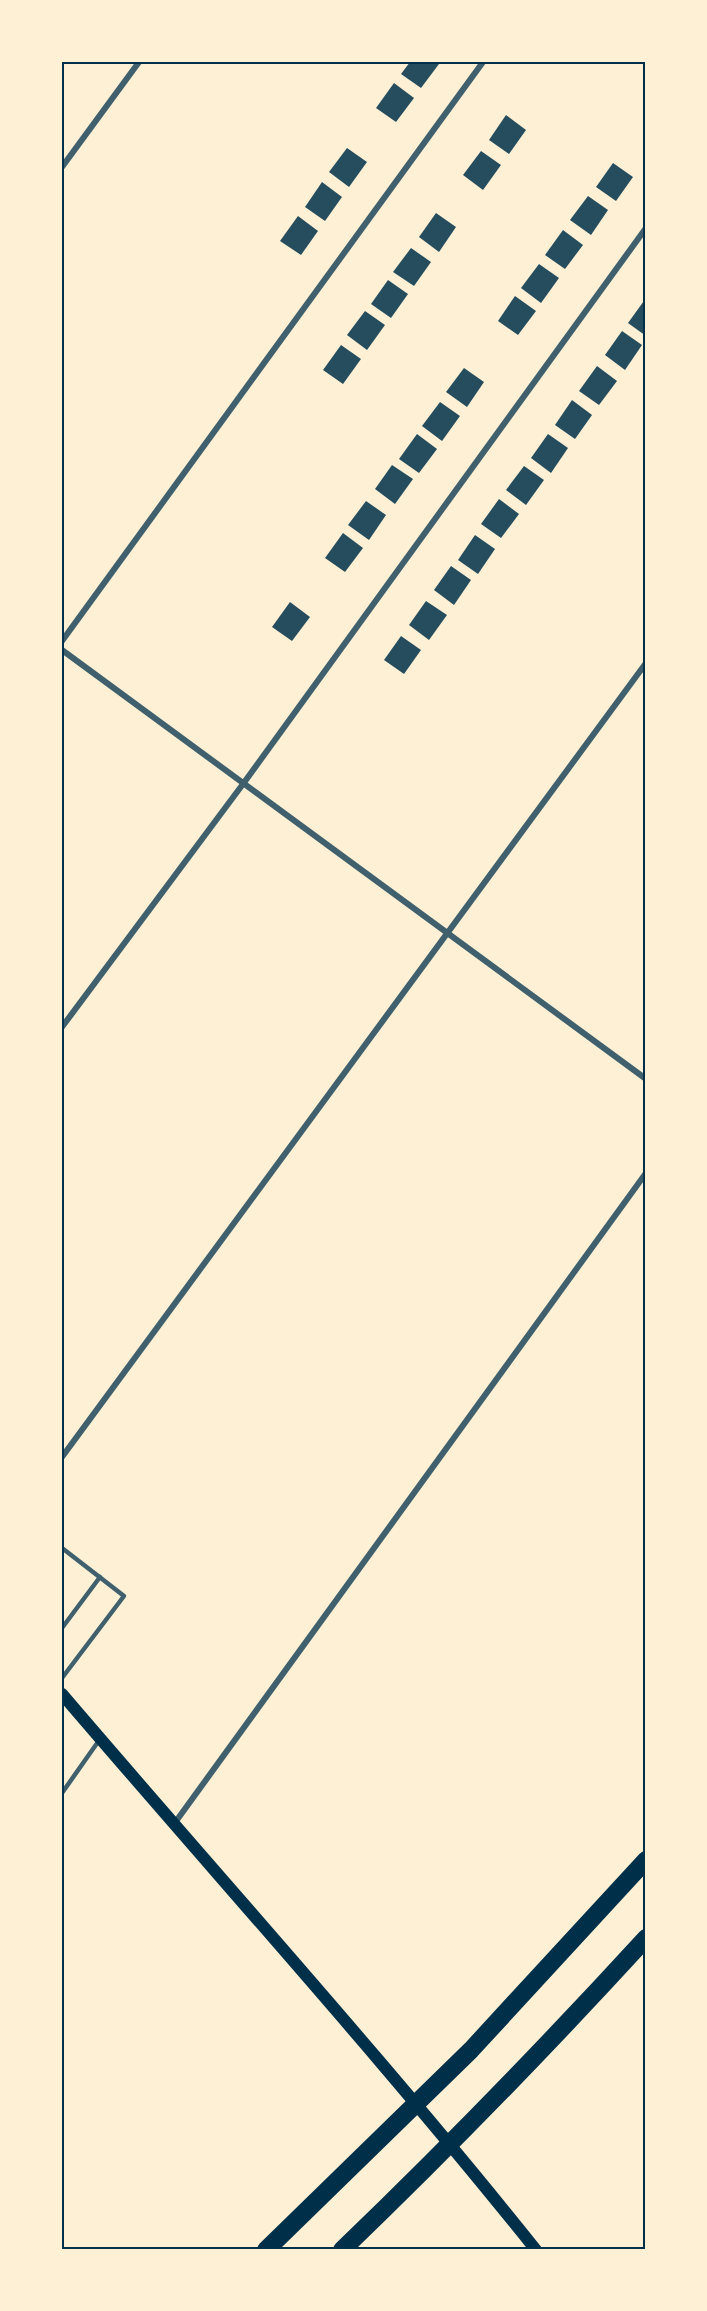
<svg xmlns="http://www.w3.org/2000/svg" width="707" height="2311" viewBox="0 0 707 2311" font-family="Rubik,sans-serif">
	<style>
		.building { fill: #264d5e }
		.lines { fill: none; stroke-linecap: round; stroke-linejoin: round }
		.service { stroke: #3f606c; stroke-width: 4.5 }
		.minor { stroke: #3f606c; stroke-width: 6 }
		.secondary { stroke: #003049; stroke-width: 12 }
		.motorway { stroke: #003049; stroke-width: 18 }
		.neatline { fill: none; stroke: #003049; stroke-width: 2 }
	</style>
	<rect width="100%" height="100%" fill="#fdf0d5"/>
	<g class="building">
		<polygon points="410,62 436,62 439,64 421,88 401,74"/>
		<polygon points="394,83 414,98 396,122 376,108"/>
		<polygon points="506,115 526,130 509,154 489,140"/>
		<polygon points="347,148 367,162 349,187 329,172"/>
		<polygon points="481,151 501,165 483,190 463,175"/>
		<polygon points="613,163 633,177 616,201 596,187"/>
		<polygon points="322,182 342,197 325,221 305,207"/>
		<polygon points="588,196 608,210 591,235 570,220"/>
		<polygon points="436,213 456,227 439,252 419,237"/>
		<polygon points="298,216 318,231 301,255 280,241"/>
		<polygon points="563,230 583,245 565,269 545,255"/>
		<polygon points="411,248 431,262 414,286 393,272"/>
		<polygon points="539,264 559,278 541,303 521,288"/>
		<polygon points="388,280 408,294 391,318 371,304"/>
		<polygon points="515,296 536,311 518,335 498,321"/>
		<polygon points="646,298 646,336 628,323"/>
		<polygon points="365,311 385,325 367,350 347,335"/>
		<polygon points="622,331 642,345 625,370 605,355"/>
		<polygon points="341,345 361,359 343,384 323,370"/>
		<polygon points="597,366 617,381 599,405 579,391"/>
		<polygon points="464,368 484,382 467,407 446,392"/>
		<polygon points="572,400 592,415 575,439 555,425"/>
		<polygon points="440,402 460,416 442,441 422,426"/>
		<polygon points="417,434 437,449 419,473 399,459"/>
		<polygon points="548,434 568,448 551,473 531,458"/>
		<polygon points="392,465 413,479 395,504 375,489"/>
		<polygon points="524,466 544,480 526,505 506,490"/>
		<polygon points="499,499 519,514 501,538 481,524"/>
		<polygon points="366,501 386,515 369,540 348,525"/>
		<polygon points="343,533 363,548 345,572 325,558"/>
		<polygon points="475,535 495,549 478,574 458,560"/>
		<polygon points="451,566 471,580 454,605 434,590"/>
		<polygon points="426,601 447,615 429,640 409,625"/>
		<polygon points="290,602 310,617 292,641 272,627"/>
		<polygon points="401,636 421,650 404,674 384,660"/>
	</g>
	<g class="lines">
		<g class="service">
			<polyline points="62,1548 124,1596 62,1678"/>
			<polyline points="62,1628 100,1577"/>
			<polyline points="62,1793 100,1739"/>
		</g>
		<g class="minor">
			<polyline points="62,167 139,62"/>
			<polyline points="62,641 483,62"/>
			<polyline points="62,650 646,1079"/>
			<polyline points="62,1027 243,784 646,228"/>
			<polyline points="62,1457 646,663"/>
			<polyline points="174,1824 646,1173"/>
		</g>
		<path class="secondary" d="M 62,1694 C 220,1879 384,2060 536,2250"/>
		<g class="motorway">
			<polyline points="266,2250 471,2050 646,1860"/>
			<path d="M 342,2250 C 448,2148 547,2046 646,1938"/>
		</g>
	</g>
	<rect width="707" height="2311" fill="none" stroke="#fdf0d5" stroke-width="126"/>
	<rect x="63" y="63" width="581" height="2185" class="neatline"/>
</svg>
